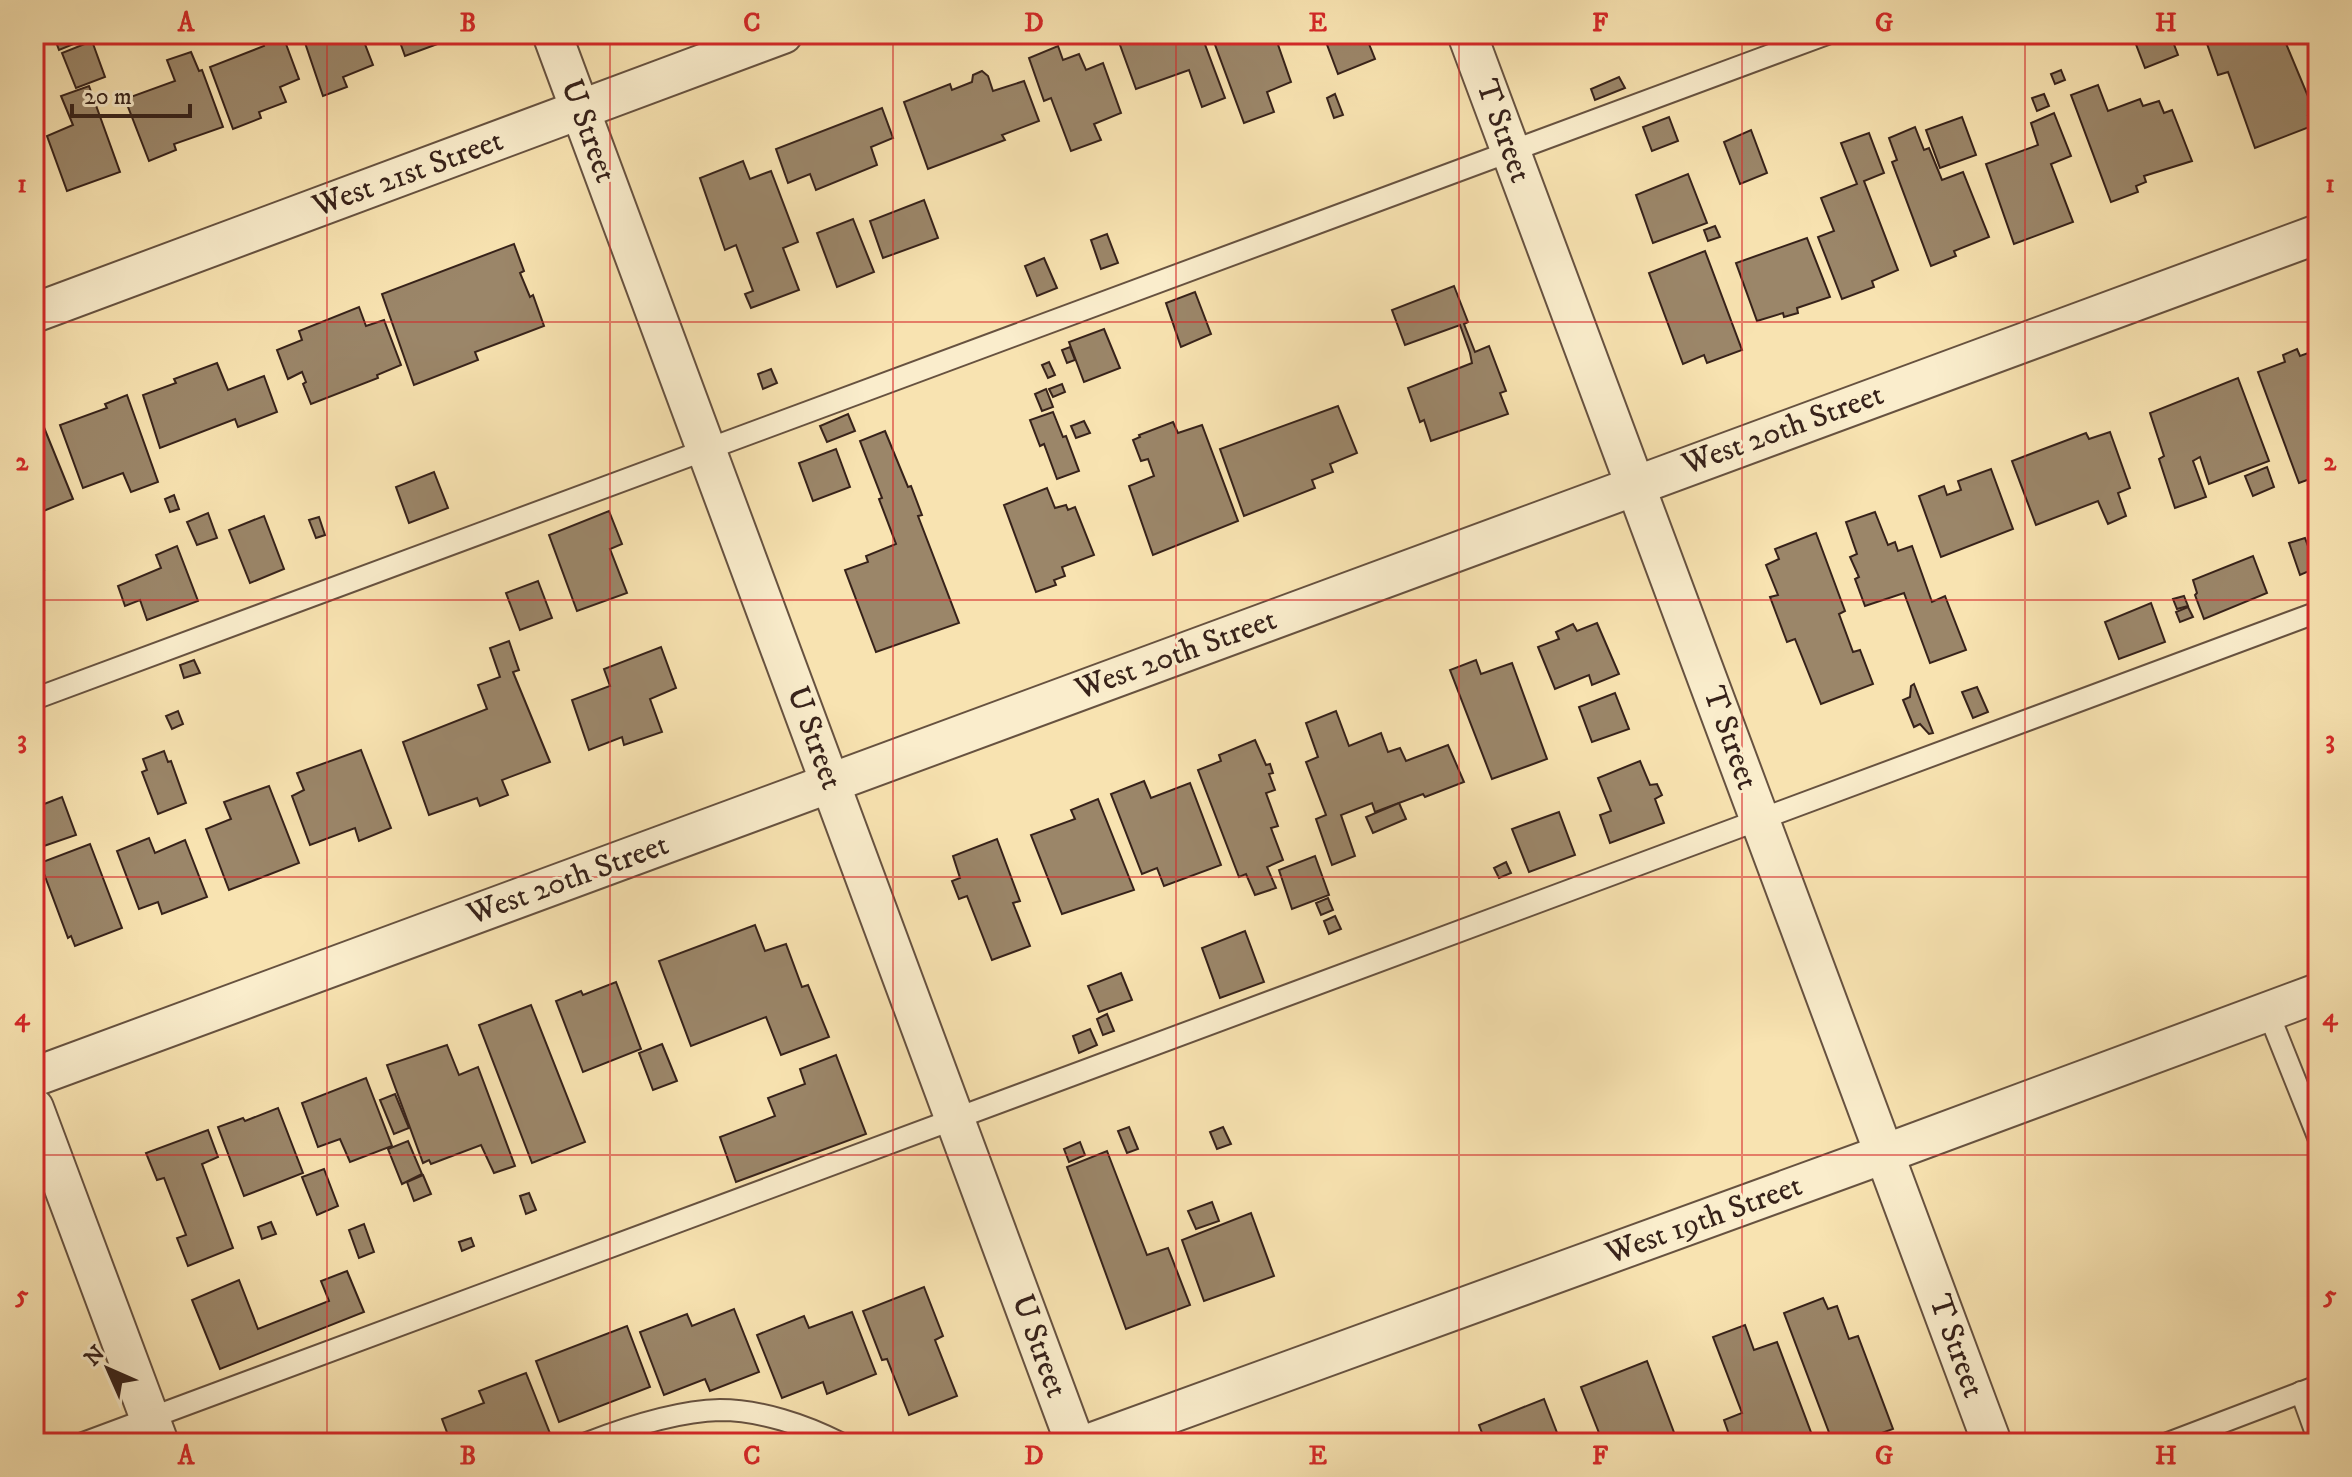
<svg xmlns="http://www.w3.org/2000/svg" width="2352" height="1477" viewBox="0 0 2352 1477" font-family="'IM FELL DW Pica',serif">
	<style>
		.building { fill: #9b8669; stroke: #37221a; stroke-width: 2 }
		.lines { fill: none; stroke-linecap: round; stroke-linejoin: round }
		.lane-casing { stroke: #675240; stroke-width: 24 }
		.street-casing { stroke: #675240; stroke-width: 42 }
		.lane { stroke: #faedcc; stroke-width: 20 }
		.street { stroke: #faedcc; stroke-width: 38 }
		.grid { fill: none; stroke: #d62828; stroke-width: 2; stroke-opacity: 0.55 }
		.labels { text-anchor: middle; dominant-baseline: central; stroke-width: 6; stroke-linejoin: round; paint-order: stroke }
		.street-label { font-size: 32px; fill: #37221a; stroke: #faedcc }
		.neatline { fill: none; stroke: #d62828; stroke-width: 3 }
		.grid-label { font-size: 26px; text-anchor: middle; font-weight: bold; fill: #d62828 }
	</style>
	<rect width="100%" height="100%" fill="#f8e3b1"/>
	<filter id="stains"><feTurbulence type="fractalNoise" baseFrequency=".0025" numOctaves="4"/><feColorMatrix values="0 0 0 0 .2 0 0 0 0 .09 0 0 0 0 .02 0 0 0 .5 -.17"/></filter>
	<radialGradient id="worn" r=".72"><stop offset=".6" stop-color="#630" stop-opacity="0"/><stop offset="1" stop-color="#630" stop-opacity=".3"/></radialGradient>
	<g class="building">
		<polygon points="53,34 90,34 91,37 59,50"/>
		<polygon points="302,34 361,34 373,65 343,77 347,87 323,96"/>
		<polygon points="397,34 452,34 454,38 405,56"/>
		<polygon points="1116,34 1180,34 1182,39 1201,34 1225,98 1202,107 1189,70 1136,89"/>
		<polygon points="1236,34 1280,34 1275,36 1291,82 1267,92 1274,112 1244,123 1214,42"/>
		<polygon points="1323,34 1365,34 1375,59 1338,74"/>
		<polygon points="2132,34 2170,34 2178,55 2145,68"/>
		<polygon points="2224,34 2282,34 2315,113 2308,116 2312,126 2255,148 2228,72 2218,75 2206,41"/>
		<polygon points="283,36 299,79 280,87 286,102 259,112 261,118 233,129 210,67 264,46 263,43"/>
		<polygon points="92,41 105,77 76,88 62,53"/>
		<polygon points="1058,46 1063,60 1079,54 1086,70 1103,63 1121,113 1094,124 1101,140 1071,151 1051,98 1044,101 1029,58"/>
		<polygon points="191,52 199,71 202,70 223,127 174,144 176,150 149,161 125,99 175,81 167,60"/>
		<polygon points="2061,70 2065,80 2055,84 2051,74"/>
		<polygon points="982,71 988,76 993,91 1024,81 1039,121 1002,135 1005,140 928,169 904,102 950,84 952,90 972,82 973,75"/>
		<polygon points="1619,77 1625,88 1595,100 1591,89"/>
		<polygon points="2098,85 2108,111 2140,99 2143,106 2159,101 2164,113 2172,110 2192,161 2144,176 2146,182 2136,186 2138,192 2111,202 2071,95"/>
		<polygon points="89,86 120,172 67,191 47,136 73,125 61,96"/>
		<polygon points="1335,94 1343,115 1334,118 1327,98"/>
		<polygon points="2044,94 2049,106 2037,111 2032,98"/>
		<polygon points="882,108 893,138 871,147 877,165 816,190 810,174 788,183 776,149"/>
		<polygon points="2054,113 2071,156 2051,164 2073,222 2014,244 1986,164 2038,145 2031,123"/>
		<polygon points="1669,117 1678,141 1652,151 1643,127"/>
		<polygon points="1962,117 1976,155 1940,168 1926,130"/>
		<polygon points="1915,127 1924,150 1929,148 1942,180 1963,172 1989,237 1954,251 1956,256 1931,266 1892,162 1897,160 1889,138"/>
		<polygon points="1751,130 1767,173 1740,184 1724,142"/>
		<polygon points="1869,133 1884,173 1864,181 1898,270 1872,281 1874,287 1842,299 1818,237 1834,231 1821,198 1857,184 1841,143"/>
		<polygon points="743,161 750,179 771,171 798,242 783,248 799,290 751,308 745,294 753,291 736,245 725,250 700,178"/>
		<polygon points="1688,174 1707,223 1653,243 1636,195"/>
		<polygon points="924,200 938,238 883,258 870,221"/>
		<polygon points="853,219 874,272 837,287 817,233"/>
		<polygon points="1715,226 1720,237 1708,241 1704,230"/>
		<polygon points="1107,234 1118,263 1101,269 1091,240"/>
		<polygon points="1807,238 1830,297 1797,308 1798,313 1784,317 1783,313 1757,321 1736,263"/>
		<polygon points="514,244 524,271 520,273 530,297 533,295 544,326 475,352 478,360 414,385 382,294"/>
		<polygon points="1705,251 1742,350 1707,363 1704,355 1683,364 1649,273"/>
		<polygon points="1044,258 1057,288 1037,296 1025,266"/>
		<polygon points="1454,286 1468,322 1464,324 1475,352 1489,346 1506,391 1500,393 1508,414 1431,441 1424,420 1420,422 1408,388 1472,363 1470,353 1460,325 1405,345 1392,310"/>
		<polygon points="1195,292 1211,334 1181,347 1166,303"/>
		<polygon points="359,307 366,326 384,320 401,365 377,375 378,378 311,404 303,384 306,382 302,372 288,379 277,350 302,340 299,331"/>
		<polygon points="1104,329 1120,368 1084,382 1069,342"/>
		<polygon points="1070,347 1075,360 1067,363 1062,350"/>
		<polygon points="2297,349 2300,356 2311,352 2315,363 2318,362 2318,476 2299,483 2258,372 2285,362 2283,355"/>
		<polygon points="1049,362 1055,375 1048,378 1042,365"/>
		<polygon points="217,363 228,390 264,376 277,412 238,427 235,419 160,448 143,395 176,383 174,379"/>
		<polygon points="771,369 777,383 763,389 758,374"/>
		<polygon points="2238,378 2269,461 2209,484 2200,457 2193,461 2206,497 2175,508 2159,459 2164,456 2150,413"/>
		<polygon points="1062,384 1065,392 1053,397 1049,389"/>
		<polygon points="1046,389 1053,407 1042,411 1035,394"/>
		<polygon points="127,395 158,482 131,492 123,473 83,488 60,425 107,408 105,404"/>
		<polygon points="1338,406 1357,453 1330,464 1333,472 1312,480 1315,488 1244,516 1220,449"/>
		<polygon points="1053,412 1063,437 1066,436 1079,471 1057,479 1044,444 1040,446 1030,420"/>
		<polygon points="848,414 855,431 827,442 820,426"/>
		<polygon points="1084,421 1090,433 1076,438 1071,426"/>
		<polygon points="1173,422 1178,433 1202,425 1238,521 1153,555 1129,486 1154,476 1148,459 1141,461 1133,440 1140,437 1139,435"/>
		<polygon points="43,425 73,499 36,514 39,522 34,524 34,428"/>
		<polygon points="885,431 908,487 911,486 922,515 918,516 959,623 876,652 845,570 868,562 866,556 896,544 879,499 882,498 860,441"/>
		<polygon points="2110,432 2130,488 2118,493 2126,516 2108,524 2098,501 2036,525 2012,461 2086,433 2089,439"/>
		<polygon points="836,449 850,487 813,501 799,463"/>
		<polygon points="2267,467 2274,487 2253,496 2245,476"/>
		<polygon points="1991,469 2013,529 1941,557 1919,496 1944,486 1947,495 1961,490 1958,481"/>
		<polygon points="434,472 448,508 409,523 396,487"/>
		<polygon points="1047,488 1055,508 1066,505 1068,510 1075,507 1094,555 1062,567 1065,576 1054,580 1056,585 1036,592 1004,505"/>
		<polygon points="174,495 179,509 170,512 165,499"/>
		<polygon points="609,511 622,544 610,549 627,593 577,611 549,535"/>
		<polygon points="1875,512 1888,545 1895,542 1898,551 1912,546 1932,602 1945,596 1966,650 1930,663 1904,593 1865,606 1855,579 1859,577 1850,557 1857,554 1846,522"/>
		<polygon points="208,513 217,538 197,545 187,522"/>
		<polygon points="264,516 284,569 250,583 229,530"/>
		<polygon points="319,517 325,535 316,538 309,520"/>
		<polygon points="1816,533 1845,611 1839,614 1853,652 1860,650 1873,684 1821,704 1795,639 1787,642 1770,597 1778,595 1766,565 1779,559 1775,549"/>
		<polygon points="2305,538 2316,568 2300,575 2289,543"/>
		<polygon points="34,542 44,570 34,574"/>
		<polygon points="177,546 198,601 147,620 140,600 125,606 118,586 161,568 156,555"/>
		<polygon points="2253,556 2267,593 2204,619 2195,595 2197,593 2193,580"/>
		<polygon points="538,581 552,618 520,630 506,593"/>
		<polygon points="2184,596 2188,606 2177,609 2173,599"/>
		<polygon points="2151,603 2165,642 2119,659 2105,622"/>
		<polygon points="2188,607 2193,617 2180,622 2176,612"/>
		<polygon points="1597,623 1619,674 1592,685 1589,675 1555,689 1538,647 1559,639 1556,632 1573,624 1577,631"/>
		<polygon points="509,641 519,670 513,672 550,762 502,780 508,795 480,806 477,798 429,815 403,742 487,709 478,685 500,677 490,648"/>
		<polygon points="661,647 676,688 650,699 662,732 624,745 622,737 589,750 572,700 610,686 604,669"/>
		<polygon points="194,660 200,673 184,678 180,665"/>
		<polygon points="1476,660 1481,674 1512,663 1547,759 1492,779 1450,670"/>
		<polygon points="1914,684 1933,733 1929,734 1920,724 1914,727 1903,700 1910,697 1911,686"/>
		<polygon points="1977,687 1988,712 1973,718 1962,692"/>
		<polygon points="1615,693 1629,729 1592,742 1579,707"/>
		<polygon points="178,711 183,724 172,729 166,716"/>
		<polygon points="1336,711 1349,746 1381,733 1388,752 1400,748 1406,761 1448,745 1464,782 1425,797 1423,794 1375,812 1372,803 1341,815 1355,856 1332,865 1316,819 1326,815 1306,762 1318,757 1306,723"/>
		<polygon points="1255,740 1266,765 1270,764 1273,773 1269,774 1275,790 1266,793 1278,826 1271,828 1283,860 1267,867 1276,888 1255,895 1246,874 1239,877 1198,770 1221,761 1219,755"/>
		<polygon points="361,750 391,828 359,841 355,828 310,845 292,796 304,790 297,773"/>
		<polygon points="164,751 168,762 171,761 186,803 158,814 142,772 147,770 143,759"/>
		<polygon points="1640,761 1650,785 1657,784 1662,795 1655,799 1664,823 1610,843 1600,815 1611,811 1598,778"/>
		<polygon points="1144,781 1151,798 1190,783 1221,865 1164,886 1157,868 1142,874 1111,794"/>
		<polygon points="269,786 299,863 229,890 206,829 231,819 224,802"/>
		<polygon points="62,797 76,835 35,849 34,808"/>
		<polygon points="1098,799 1134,890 1062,914 1031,835 1075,819 1071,810"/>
		<polygon points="1399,803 1406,819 1373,833 1366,817"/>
		<polygon points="1559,812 1575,855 1529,872 1512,829"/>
		<polygon points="149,838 155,853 185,840 207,897 162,914 158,902 139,909 117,851"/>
		<polygon points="997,839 1020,901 1013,903 1030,946 992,960 967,896 959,899 952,881 960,878 953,856"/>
		<polygon points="90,844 122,928 75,946 71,936 68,938 40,863"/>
		<polygon points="1315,856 1329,895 1292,909 1279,870"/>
		<polygon points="1506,862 1511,873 1499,878 1494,868"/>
		<polygon points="1328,898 1333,910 1321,915 1316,903"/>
		<polygon points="1335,916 1341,929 1329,934 1324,921"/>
		<polygon points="755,925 765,951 786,944 802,987 808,985 829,1037 781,1055 766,1017 691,1046 659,961"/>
		<polygon points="1245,931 1264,982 1220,998 1202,948"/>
		<polygon points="1121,973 1132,1000 1099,1012 1088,986"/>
		<polygon points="616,982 641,1049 583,1072 556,1001 581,991 583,995"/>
		<polygon points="531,1005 585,1142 532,1163 479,1025"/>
		<polygon points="1107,1014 1114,1031 1103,1035 1097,1019"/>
		<polygon points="1090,1029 1097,1045 1079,1053 1073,1036"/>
		<polygon points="662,1044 677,1081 653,1090 639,1053"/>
		<polygon points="447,1045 459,1075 478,1067 515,1166 494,1173 481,1145 431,1164 429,1160 423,1163 387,1065"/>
		<polygon points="836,1055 866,1134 736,1182 720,1137 775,1116 768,1098 805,1084 800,1069"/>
		<polygon points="366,1078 392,1146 350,1162 340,1139 318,1147 302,1103"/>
		<polygon points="395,1094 409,1128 394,1134 380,1100"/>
		<polygon points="278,1108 303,1173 244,1196 218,1127 243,1118 245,1121"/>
		<polygon points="1129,1127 1138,1149 1127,1153 1118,1131"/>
		<polygon points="1223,1127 1231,1144 1217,1149 1210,1132"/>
		<polygon points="208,1130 218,1157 202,1164 233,1248 188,1266 177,1238 186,1235 164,1178 157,1180 146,1153"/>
		<polygon points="408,1141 422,1174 402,1184 388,1149"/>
		<polygon points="1080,1142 1085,1155 1069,1162 1064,1149"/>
		<polygon points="1107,1151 1147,1255 1168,1248 1190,1305 1126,1329 1067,1167"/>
		<polygon points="324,1169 338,1206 317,1215 302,1177"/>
		<polygon points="423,1175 431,1194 414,1201 407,1182"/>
		<polygon points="529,1193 536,1210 526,1214 520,1196"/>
		<polygon points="1212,1202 1219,1221 1196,1229 1188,1211"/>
		<polygon points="1251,1213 1274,1276 1204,1301 1182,1240"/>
		<polygon points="271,1222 276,1234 262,1239 258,1227"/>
		<polygon points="364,1224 374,1252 359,1258 349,1230"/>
		<polygon points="471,1238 474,1246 462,1251 459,1242"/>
		<polygon points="347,1271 364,1312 220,1369 192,1300 239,1280 258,1329 329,1301 321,1281"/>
		<polygon points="924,1287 943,1336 935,1340 957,1396 909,1415 887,1359 882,1360 863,1311"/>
		<polygon points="1823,1298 1828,1309 1837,1306 1849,1339 1858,1336 1893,1429 1854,1443 1833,1443 1784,1313"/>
		<polygon points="734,1309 759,1372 710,1391 705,1379 664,1395 640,1332 687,1314 692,1326"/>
		<polygon points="852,1312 876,1374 827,1394 823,1382 782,1398 757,1335 804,1316 809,1328"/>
		<polygon points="1745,1325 1754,1350 1777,1342 1815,1443 1732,1443 1724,1420 1742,1413 1713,1337"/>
		<polygon points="627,1326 650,1387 559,1422 536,1361"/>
		<polygon points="1647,1361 1678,1443 1603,1443 1581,1387"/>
		<polygon points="526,1373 551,1436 533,1443 451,1443 442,1419 484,1403 479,1391"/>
		<polygon points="1544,1399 1561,1443 1486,1443 1479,1425"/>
	</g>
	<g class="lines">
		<defs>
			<g id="lane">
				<polyline points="34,699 1827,34"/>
				<polyline points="2268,1012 2318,1137"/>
				<polyline points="2301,1392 2318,1439"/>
				<polyline points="83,1443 2318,612"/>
				<path d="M 587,1443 C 628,1427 676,1411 720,1410 C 760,1410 805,1425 840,1443"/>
				<polyline points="2168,1443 2318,1386"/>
			</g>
			<g id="street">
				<polyline points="552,34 1075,1443"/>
				<polyline points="1467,34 1992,1443"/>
				<polyline points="34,313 783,34"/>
				<polyline points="34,1077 2318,234"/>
				<polyline points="34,1108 159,1443"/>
				<polyline points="1090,1443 1884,1154 2318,993"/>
			</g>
		</defs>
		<use href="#lane" class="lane-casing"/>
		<use href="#street" class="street-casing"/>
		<use href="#lane" class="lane"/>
		<use href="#street" class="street"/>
	</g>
	<path class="grid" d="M 327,34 L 327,1443M 610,34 L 610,1443M 893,34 L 893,1443M 1176,34 L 1176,1443M 1459,34 L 1459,1443M 1742,34 L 1742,1443M 2025,34 L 2025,1443M 34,322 L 2318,322M 34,600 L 2318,600M 34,877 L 2318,877M 34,1155 L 2318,1155"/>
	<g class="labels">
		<g class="street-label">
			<text transform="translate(588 131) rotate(70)">U Street</text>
			<text transform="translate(1503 131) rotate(70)">T Street</text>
			<text transform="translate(408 174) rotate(-20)">West 21st Street</text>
			<text transform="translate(1783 430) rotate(-20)">West 20th Street</text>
			<text transform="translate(1176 655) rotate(-20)">West 20th Street</text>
			<text transform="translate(814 738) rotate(70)">U Street</text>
			<text transform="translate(1730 738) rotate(70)">T Street</text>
			<text transform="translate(568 880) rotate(-20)">West 20th Street</text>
			<text transform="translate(1704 1220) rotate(-20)">West 19th Street</text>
			<text transform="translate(1039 1346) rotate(70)">U Street</text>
			<text transform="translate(1956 1346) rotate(70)">T Street</text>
		</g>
	</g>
	<rect width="2352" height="1477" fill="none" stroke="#f8e3b1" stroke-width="88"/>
	<g transform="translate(108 1369) rotate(315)" stroke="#faedcc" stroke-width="6" paint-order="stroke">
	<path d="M0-6L14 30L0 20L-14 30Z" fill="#37221a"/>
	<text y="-12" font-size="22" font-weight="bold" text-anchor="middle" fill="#37221a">N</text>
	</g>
	<path d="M72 104v12h118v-12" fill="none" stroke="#37221a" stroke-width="4"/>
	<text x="84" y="104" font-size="24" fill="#37221a" stroke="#faedcc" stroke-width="6" paint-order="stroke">20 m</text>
	<rect x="44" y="44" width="2264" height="1389" class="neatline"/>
	<g class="grid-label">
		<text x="186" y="31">A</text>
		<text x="468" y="31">B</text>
		<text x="752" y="31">C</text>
		<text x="1034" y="31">D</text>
		<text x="1318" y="31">E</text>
		<text x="1600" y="31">F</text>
		<text x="1884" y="31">G</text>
		<text x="2166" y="31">H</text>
		<text x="22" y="192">1</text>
		<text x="2330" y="192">1</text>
		<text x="22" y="470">2</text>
		<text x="2330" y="470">2</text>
		<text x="22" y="748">3</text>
		<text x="2330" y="748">3</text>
		<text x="22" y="1025">4</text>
		<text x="2330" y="1025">4</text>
		<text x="22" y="1303">5</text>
		<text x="2330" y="1303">5</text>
		<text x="186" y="1464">A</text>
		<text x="468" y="1464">B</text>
		<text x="752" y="1464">C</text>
		<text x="1034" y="1464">D</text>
		<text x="1318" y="1464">E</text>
		<text x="1600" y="1464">F</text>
		<text x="1884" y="1464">G</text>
		<text x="2166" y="1464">H</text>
	</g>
	<rect width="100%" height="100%" filter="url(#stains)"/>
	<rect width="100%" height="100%" fill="url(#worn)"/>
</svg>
